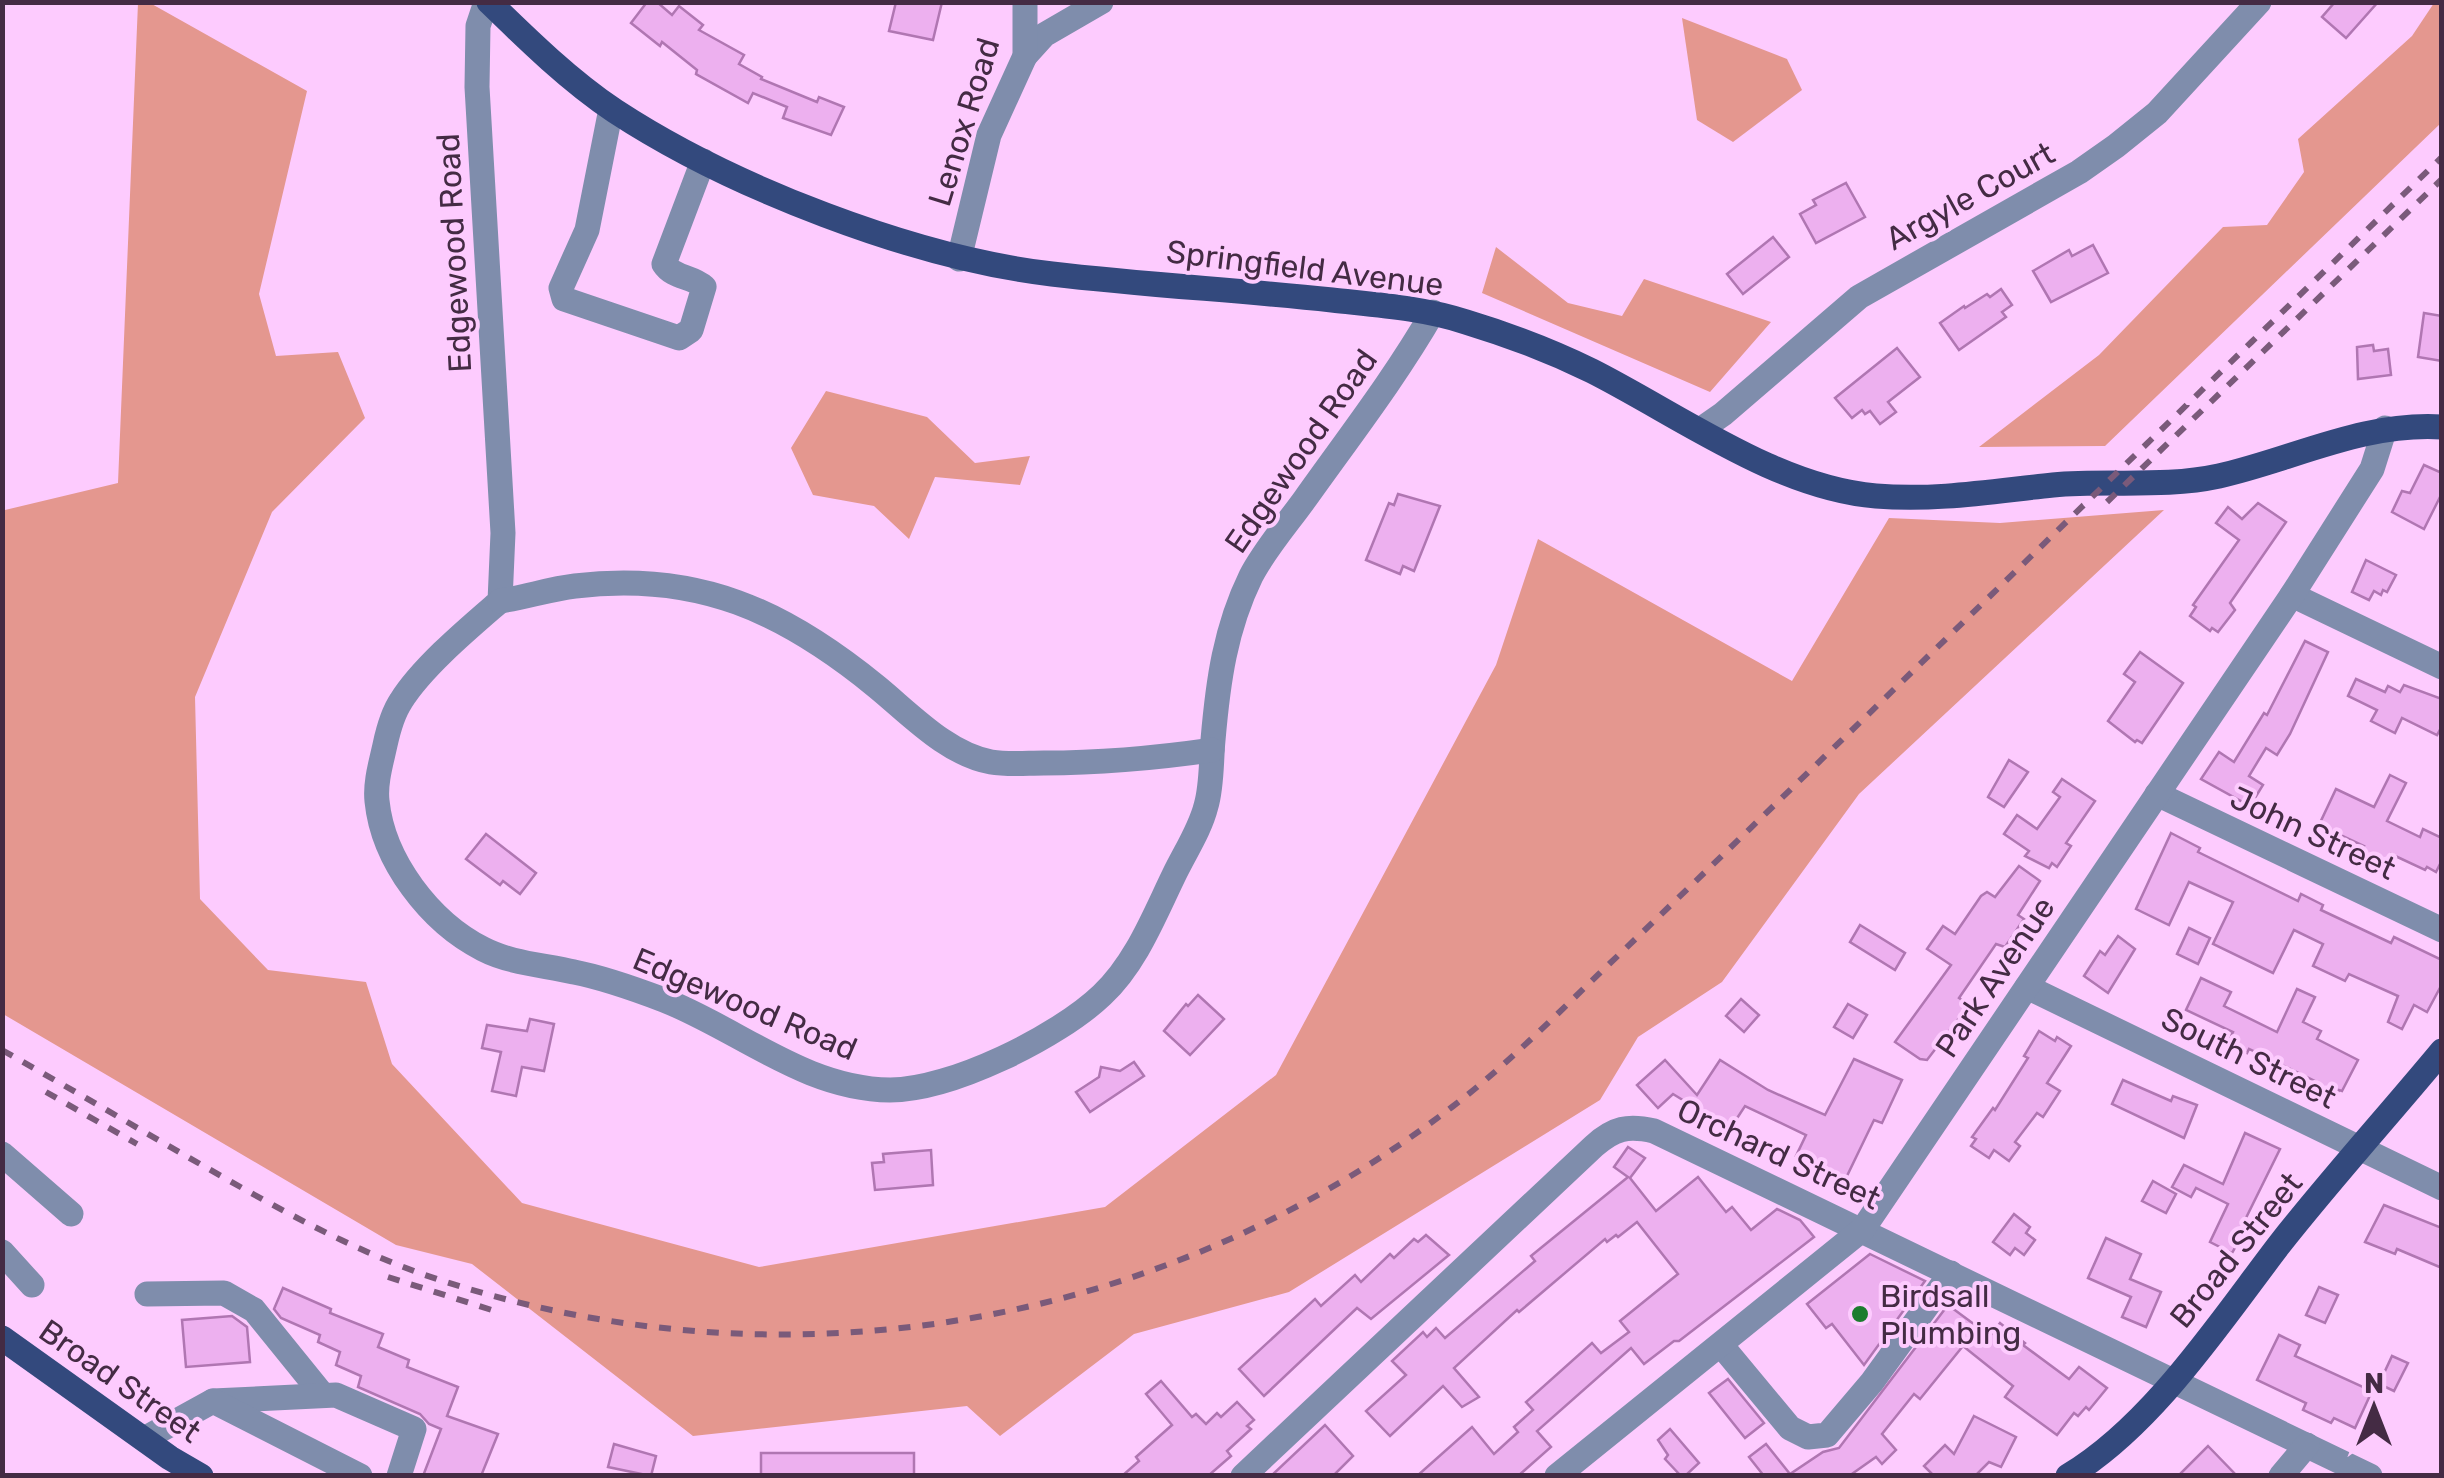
<svg xmlns="http://www.w3.org/2000/svg" width="2444" height="1478" viewBox="0 0 2444 1478" font-family="Rubik,sans-serif">
	<style>
		.green { fill: #e4978f }
		.building { fill: #edb0ef; stroke: #b076b2; stroke-width: 2.5 }
		.lines { fill: none; stroke-linecap: round; stroke-linejoin: round }
		.minor { stroke: #7f8dac; stroke-width: 25 }
		.major { stroke: #33497d; stroke-width: 25 }
		.rail { stroke: #7a5a7a; stroke-width: 6; stroke-dasharray: 12 12; stroke-linecap: butt }
		.poi-dot { fill: #1c7c2e; stroke: #fdcbfe; stroke-width: 4 }
		.labels { text-anchor: middle; dominant-baseline: central; stroke-width: 8; stroke-linejoin: round; paint-order: stroke }
		.street-label { font-size: 32px; fill: #442b44; stroke: #fdcbfe }
		.poi-label { font-size: 32px; fill: #442b44; stroke: #fdcbfe; text-anchor: start }
	</style>
	<rect width="100%" height="100%" fill="#fdcbfe"/>
	<g class="green">
		<polygon points="138,3 150,3 307,91 259,294 276,356 338,352 365,418 272,512 195,697 200,899 268,970 366,982 392,1064 522,1203 759,1267 1105,1207 1276,1075 1496,665 1538,539 1792,681 1889,518 2000,523 2164,510 1859,794 1722,982 1638,1037 1600,1100 1289,1292 1134,1334 1000,1436 967,1406 693,1436 472,1264 396,1245 3,1014 3,520 5,510 118,483"/>
		<polygon points="2434,3 2441,3 2441,123 2105,446 1979,447 2099,355 2223,227 2267,225 2304,172 2298,139 2412,36"/>
		<polygon points="1682,18 1787,59 1802,90 1733,142 1697,120"/>
		<polygon points="1496,247 1568,303 1622,316 1644,279 1771,322 1710,392 1482,293"/>
		<polygon points="826,391 927,417 975,463 1030,456 1020,485 935,477 909,539 874,506 813,495 791,448"/>
	</g>
	<g class="building">
		<polygon points="647,2 657,2 672,15 679,6 703,25 699,30 744,55 739,64 762,77 761,79 817,102 819,97 844,107 831,135 783,118 787,107 753,93 748,103 696,74 697,70 662,42 660,46 631,23"/>
		<polygon points="896,2 942,2 933,40 889,31"/>
		<polygon points="2335,2 2378,2 2346,38 2322,17"/>
		<polygon points="1846,183 1865,217 1816,243 1800,214 1816,205 1813,200"/>
		<polygon points="1773,237 1789,257 1743,294 1727,274"/>
		<polygon points="2093,245 2108,273 2051,302 2033,271 2069,250 2072,256"/>
		<polygon points="2001,289 2012,305 2002,312 2006,317 1959,350 1940,323 1964,306 1965,308 1987,294 1990,297"/>
		<polygon points="2424,313 2442,316 2442,361 2418,357"/>
		<polygon points="2373,345 2374,351 2388,349 2391,375 2358,379 2357,347"/>
		<polygon points="1897,348 1920,377 1888,402 1896,412 1880,424 1870,411 1865,414 1862,410 1852,418 1835,398"/>
		<polygon points="2424,465 2442,473 2442,493 2424,529 2392,512 2402,491 2410,493"/>
		<polygon points="1398,494 1440,506 1414,571 1403,566 1400,574 1366,560 1389,503 1394,505"/>
		<polygon points="2258,503 2286,522 2230,603 2235,610 2218,632 2212,628 2210,631 2190,616 2196,607 2193,605 2239,540 2216,523 2228,507 2242,519"/>
		<polygon points="2366,560 2396,575 2387,592 2383,590 2381,595 2374,591 2369,600 2352,592"/>
		<polygon points="2305,641 2328,652 2290,734 2277,755 2266,748 2249,776 2263,785 2250,806 2201,779 2219,752 2234,762 2264,713 2267,715"/>
		<polygon points="2140,652 2183,683 2142,743 2137,740 2135,742 2108,721 2135,682 2124,674"/>
		<polygon points="2356,679 2385,692 2388,686 2400,692 2404,685 2442,699 2442,726 2437,735 2402,718 2395,733 2371,721 2377,710 2348,696"/>
		<polygon points="2009,760 2028,772 2004,807 1988,797"/>
		<polygon points="2390,775 2406,783 2387,821 2420,837 2423,829 2442,838 2442,860 2436,872 2427,867 2425,870 2391,854 2385,865 2360,853 2364,846 2319,825 2336,789 2374,807"/>
		<polygon points="2062,779 2095,801 2066,843 2071,846 2057,867 2052,863 2049,868 2025,856 2029,851 2004,834 2017,815 2037,829 2060,797 2053,792"/>
		<polygon points="2171,833 2200,848 2198,852 2298,901 2301,894 2323,905 2321,910 2391,943 2394,937 2442,960 2442,984 2427,1012 2414,1005 2402,1029 2388,1022 2398,996 2349,974 2345,981 2313,966 2323,944 2294,930 2273,973 2213,944 2233,902 2189,882 2169,925 2136,909"/>
		<polygon points="486,834 536,873 520,894 503,881 500,885 466,859"/>
		<polygon points="2019,866 2040,881 2018,915 2024,919 2005,947 1996,944 1959,998 1969,1005 1927,1060 1920,1059 1895,1042 1951,965 1927,949 1943,926 1955,934 1981,896 1987,892 1995,897"/>
		<polygon points="1860,925 1905,953 1895,970 1850,942"/>
		<polygon points="2189,928 2210,938 2198,964 2177,954"/>
		<polygon points="2118,936 2135,949 2108,993 2084,976 2100,951 2105,955"/>
		<polygon points="2201,978 2231,992 2224,1006 2277,1032 2297,989 2315,997 2303,1022 2321,1031 2317,1039 2358,1060 2342,1091 2339,1090 2335,1098 2312,1087 2315,1081 2249,1049 2247,1053 2227,1043 2233,1032 2186,1010"/>
		<polygon points="1198,995 1224,1019 1190,1055 1164,1031 1186,1004 1188,1006"/>
		<polygon points="1741,999 1759,1015 1744,1032 1726,1016"/>
		<polygon points="1848,1004 1867,1015 1853,1038 1834,1027"/>
		<polygon points="530,1019 554,1024 544,1071 522,1067 516,1096 492,1091 501,1052 482,1048 487,1025 527,1031"/>
		<polygon points="2039,1031 2055,1041 2057,1037 2071,1046 2047,1083 2060,1091 2043,1117 2037,1113 2015,1142 2020,1146 2009,1161 1994,1150 1989,1158 1971,1146 1976,1139 1972,1137 1993,1108 1995,1110 2028,1058 2024,1056"/>
		<polygon points="1854,1059 1902,1080 1882,1123 1874,1120 1845,1180 1796,1156 1806,1135 1745,1106 1730,1129 1673,1094 1658,1108 1637,1085 1665,1060 1697,1095 1720,1060 1768,1090 1825,1115"/>
		<polygon points="1134,1062 1144,1076 1090,1112 1076,1092 1099,1077 1101,1067 1120,1071"/>
		<polygon points="2123,1080 2171,1101 2173,1096 2197,1105 2184,1138 2112,1104"/>
		<polygon points="2245,1133 2280,1149 2244,1222 2248,1224 2232,1253 2210,1242 2228,1204 2196,1188 2191,1197 2172,1187 2184,1165 2223,1184"/>
		<polygon points="1628,1147 1645,1158 1630,1178 1656,1211 1698,1177 1726,1212 1732,1207 1751,1230 1777,1209 1800,1220 1814,1237 1679,1341 1674,1341 1644,1364 1631,1348 1537,1431 1551,1447 1518,1476 1417,1476 1472,1427 1494,1454 1518,1432 1514,1427 1533,1410 1526,1402 1592,1343 1601,1353 1629,1332 1620,1321 1678,1274 1637,1222 1618,1237 1616,1235 1607,1242 1605,1239 1519,1312 1517,1310 1454,1368 1479,1397 1462,1407 1443,1386 1390,1436 1366,1411 1406,1375 1392,1361 1423,1332 1427,1337 1436,1328 1445,1338 1535,1261 1531,1256 1628,1177 1614,1167"/>
		<polygon points="931,1150 933,1185 875,1190 872,1163 884,1162 883,1154"/>
		<polygon points="2153,1181 2176,1194 2166,1213 2142,1201"/>
		<polygon points="2384,1205 2442,1228 2442,1268 2397,1249 2395,1254 2365,1242"/>
		<polygon points="2014,1214 2030,1227 2026,1233 2035,1240 2024,1255 2015,1248 2010,1255 1993,1242"/>
		<polygon points="1426,1235 1449,1255 1371,1319 1357,1308 1264,1396 1239,1369 1315,1299 1321,1306 1355,1275 1361,1282 1390,1254 1394,1258 1414,1239 1418,1242"/>
		<polygon points="2106,1238 2141,1254 2130,1279 2161,1292 2146,1327 2122,1317 2131,1297 2088,1278"/>
		<polygon points="1870,1254 1925,1281 1864,1365 1832,1324 1826,1328 1807,1304"/>
		<polygon points="2319,1287 2338,1295 2325,1323 2306,1315"/>
		<polygon points="283,1288 331,1309 330,1313 383,1334 378,1347 409,1360 407,1367 458,1387 447,1416 498,1434 481,1476 423,1476 441,1429 429,1424 420,1414 358,1387 361,1376 336,1365 340,1352 318,1342 320,1335 281,1318 274,1309"/>
		<polygon points="1948,1305 1990,1336 2000,1323 2025,1343 2023,1345 2069,1379 2079,1367 2107,1388 2089,1410 2086,1407 2078,1416 2074,1413 2057,1435 2005,1397 2013,1386 1963,1346 1920,1399 1914,1394 1882,1434 1896,1450 1882,1464 1876,1457 1849,1476 1764,1476 1749,1457 1766,1444 1790,1474 1823,1452 1839,1448"/>
		<polygon points="232,1316 247,1327 250,1362 186,1367 182,1320"/>
		<polygon points="2279,1335 2300,1345 2295,1356 2372,1391 2355,1428 2334,1418 2331,1423 2303,1410 2306,1403 2257,1380"/>
		<polygon points="2392,1356 2408,1363 2394,1391 2379,1384"/>
		<polygon points="1728,1379 1764,1423 1745,1438 1709,1393"/>
		<polygon points="1161,1381 1192,1417 1196,1414 1206,1424 1217,1413 1221,1417 1237,1402 1254,1420 1247,1426 1251,1429 1227,1451 1231,1456 1208,1476 1122,1476 1139,1461 1136,1457 1172,1425 1146,1394"/>
		<polygon points="1974,1416 2016,1437 2001,1467 1989,1462 1975,1476 1934,1476 1924,1466 1945,1445 1954,1454"/>
		<polygon points="1325,1425 1353,1456 1333,1476 1271,1476"/>
		<polygon points="1670,1429 1699,1463 1685,1476 1681,1476 1665,1459 1668,1455 1658,1440"/>
		<polygon points="614,1444 656,1456 651,1476 608,1467"/>
		<polygon points="2208,1446 2237,1476 2178,1476"/>
		<rect x="761" y="1453" width="153" height="23"/>
	</g>
	<g class="lines">
		<g class="minor">
			<path d="M 486,2 L 478,26 L 477,87 L 503,533 L 500,601 C 470,627 422,667 401,701 C 393,713 388,731 385,745 C 381,763 375,783 377,801 C 383,861 430,922 483,949 C 510,963 544,965 574,972 C 605,978 635,989 664,1000 C 740,1030 805,1089 890,1090 C 951,1090 1058,1037 1102,995 C 1136,963 1154,916 1174,875 C 1185,852 1200,830 1206,806 C 1212,786 1211,761 1213,740 C 1218,682 1225,629 1251,576 C 1265,549 1287,524 1305,499 C 1349,437 1395,378 1433,312"/>
			<polyline points="1025,56 1044,35 1101,2"/>
			<path d="M 611,109 L 587,230 L 561,288 L 564,299 L 679,338 L 691,330 L 704,287 C 692,276 673,278 664,264 L 703,161"/>
			<polyline points="959,259 989,135 1025,56 1025,2"/>
			<polyline points="1700,430 1723,414 1859,297 2079,172 2116,146 2157,113 2259,2"/>
			<polyline points="2292,595 2442,667"/>
			<path d="M 500,601 C 526,597 550,589 575,586 C 698,571 784,611 877,687 C 910,714 947,754 991,762 C 1008,765 1027,763 1044,763 C 1100,763 1156,758 1212,750"/>
			<polyline points="2157,794 2442,930"/>
			<polyline points="2027,987 2442,1188"/>
			<polyline points="2,1154 71,1214"/>
			<polyline points="2,1252 32,1285"/>
			<polyline points="147,1294 224,1293 254,1310 322,1394"/>
			<polyline points="1721,1345 1790,1428 1808,1437 1827,1435 1872,1382 1951,1273"/>
			<polyline points="213,1401 336,1395 414,1429 399,1476"/>
			<polyline points="144,1439 213,1401 360,1476"/>
			<path d="M 1243,1476 L 1594,1146 C 1614,1128 1628,1125 1654,1131 L 2370,1476"/>
			<polyline points="1557,1476 1863,1229 2292,595 2372,469 2385,428"/>
			<polyline points="2281,1476 2307,1445"/>
		</g>
		<g class="major">
			<path d="M 489,2 C 528,40 570,81 615,111 C 731,187 914,258 1052,274 C 1145,285 1239,290 1332,300 C 1377,305 1423,308 1466,322 C 1509,335 1551,351 1592,371 C 1679,415 1777,488 1876,496 C 1937,501 1994,491 2053,485 C 2109,480 2164,488 2219,476 C 2294,459 2363,422 2442,427"/>
			<polyline points="2,1338 170,1458 201,1476"/>
			<path d="M 2068,1476 C 2152,1426 2220,1322 2279,1245 C 2331,1179 2388,1116 2442,1051"/>
		</g>
		<g class="rail">
			<polyline points="2107,502 2442,179"/>
			<path d="M 2,1050 C 71,1089 139,1129 207,1168 C 284,1212 361,1255 446,1282 C 791,1392 1164,1327 1452,1107 C 1506,1066 1556,1015 1605,968 C 1687,890 1768,811 1849,733 C 2047,541 2244,349 2442,157"/>
			<polyline points="46,1092 137,1144"/>
			<polyline points="388,1277 498,1312"/>
		</g>
	</g>
	<circle class="poi-dot" cx="1860" cy="1314" r="10"/>
	<g class="labels">
		<g class="street-label">
			<text transform="translate(964 122) rotate(-73)">Lenox Road</text>
			<text transform="translate(1970 196) rotate(-29)">Argyle Court</text>
			<text transform="translate(454 253) rotate(-93)">Edgewood Road</text>
			<text transform="translate(1305 268) rotate(7)">Springfield Avenue</text>
			<text transform="translate(1301 451) rotate(-55)">Edgewood Road</text>
			<text transform="translate(2313 833) rotate(25)">John Street</text>
			<text transform="translate(1995 977) rotate(-56)">Park Avenue</text>
			<text transform="translate(745 1004) rotate(23)">Edgewood Road</text>
			<text transform="translate(2249 1058) rotate(26)">South Street</text>
			<text transform="translate(1779 1154) rotate(25)">Orchard Street</text>
			<text transform="translate(2236 1250) rotate(-51)">Broad Street</text>
			<text transform="translate(120 1381) rotate(35)">Broad Street</text>
		</g>
		<g class="poi-label">
			<text x="1880" y="1296">Birdsall<tspan x="1880" dy="37">Plumbing</tspan></text>
		</g>
	</g>
	<rect width="2444" height="1478" fill="none" stroke="#442b44" stroke-width="10"/>
	<g transform="translate(2374 1408)" stroke="#fdcbfe" stroke-width="8" paint-order="stroke">
	<path d="M0-8L18 38L0 25L-18 38Z" fill="#442b44"/>
	<text y="-15" font-size="28" font-weight="bold" text-anchor="middle" fill="#442b44">N</text>
	</g>
</svg>
